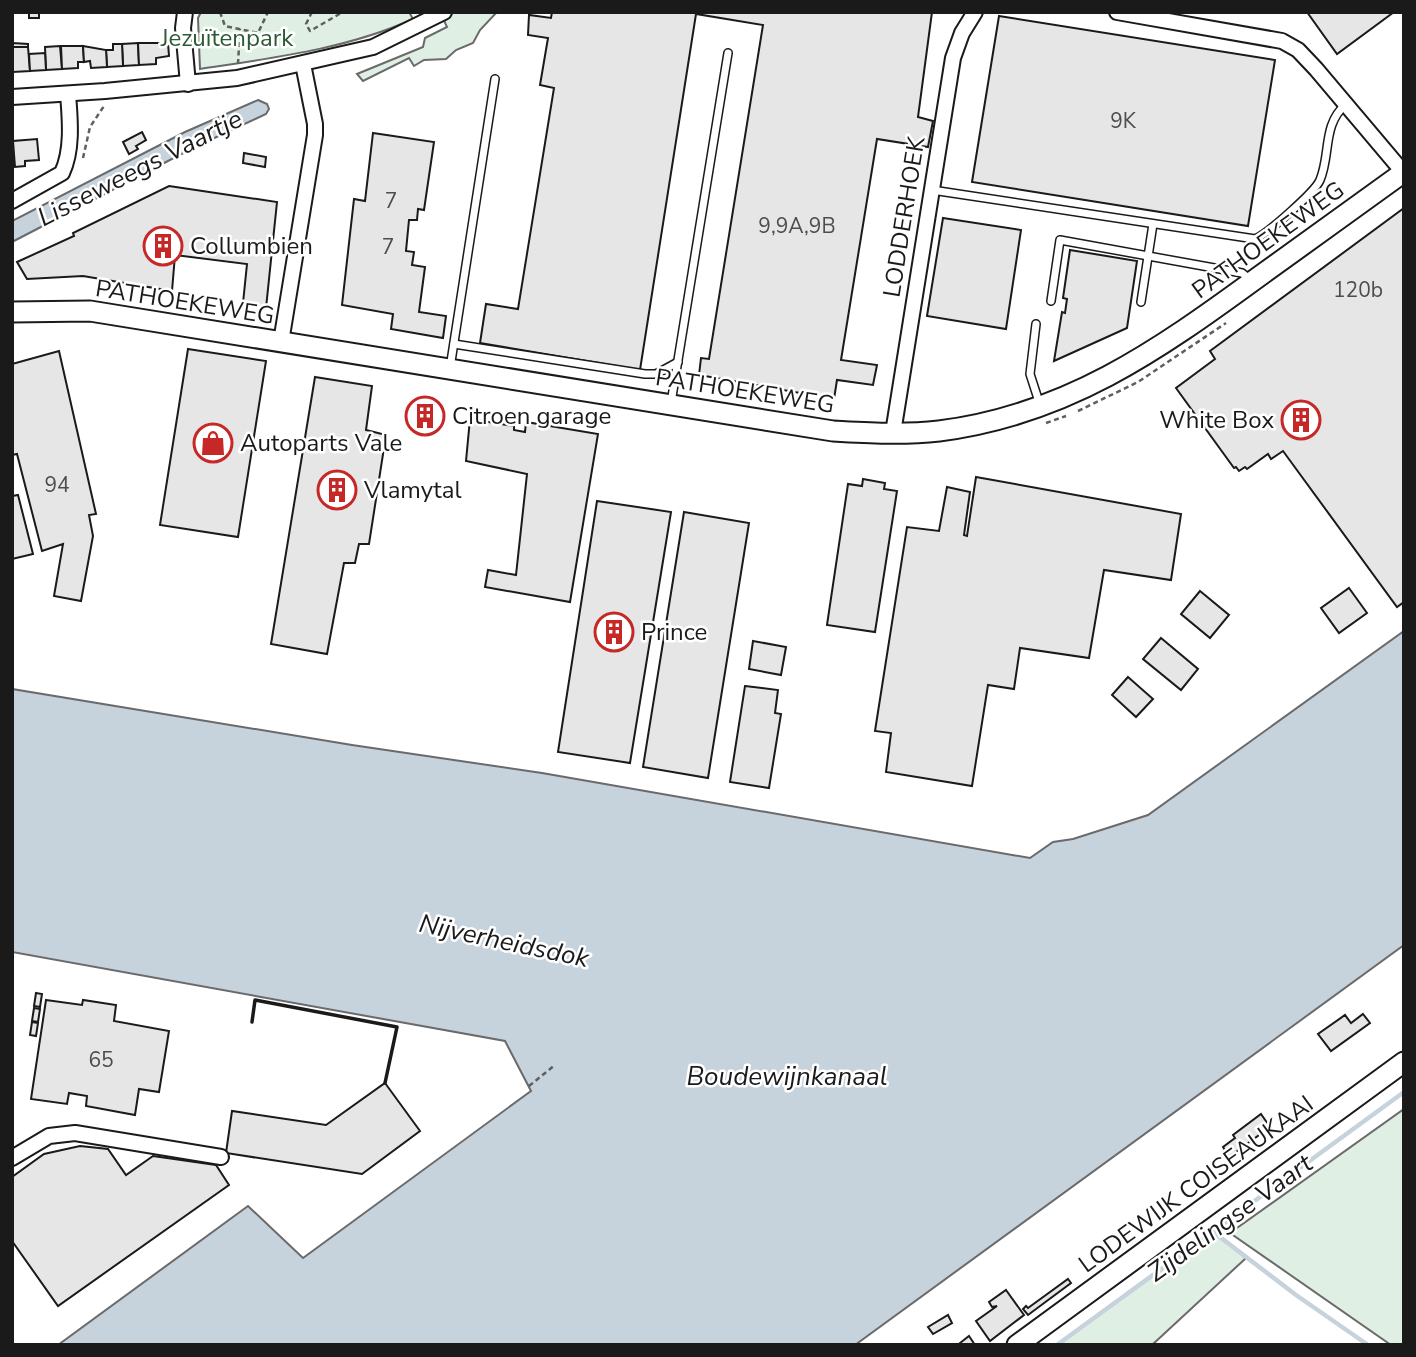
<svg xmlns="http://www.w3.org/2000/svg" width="1416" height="1357" viewBox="0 0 1416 1357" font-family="'Nunito Sans',sans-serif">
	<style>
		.green { fill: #e0efe3; stroke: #6a6a6a; stroke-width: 2 }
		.water { fill: #c6d2dc; stroke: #6a6a6a; stroke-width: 2 }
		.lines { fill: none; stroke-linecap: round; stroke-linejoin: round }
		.stream { stroke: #c6d2dc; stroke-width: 4.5 }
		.building { fill: #e6e6e6; stroke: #1a1a1a; stroke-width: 2 }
		.lane-casing { stroke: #1a1a1a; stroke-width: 10 }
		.street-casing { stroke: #1a1a1a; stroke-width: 18 }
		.secondary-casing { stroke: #1a1a1a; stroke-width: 23 }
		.path { stroke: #5f5f5f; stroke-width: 2.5; stroke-dasharray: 5 3.5; stroke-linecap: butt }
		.lane { stroke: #fff; stroke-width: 7 }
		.street { stroke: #fff; stroke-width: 14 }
		.secondary { stroke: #fff; stroke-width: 19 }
		.wall { stroke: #1a1a1a; stroke-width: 3.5 }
		.labels { text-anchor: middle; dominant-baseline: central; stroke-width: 5; stroke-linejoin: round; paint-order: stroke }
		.number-label { font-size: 21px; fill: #4d4d4d }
		.park-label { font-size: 24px; fill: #2b5a34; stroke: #fff }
		.street-label { font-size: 24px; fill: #1a1a1a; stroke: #fff }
		.poi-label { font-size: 24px; fill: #1a1a1a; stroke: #fff; text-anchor: start }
		.water-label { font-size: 26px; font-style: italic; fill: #1a1a1a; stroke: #fff }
	</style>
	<rect width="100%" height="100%" fill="#fff"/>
	<g class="green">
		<path d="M 201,12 L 409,12 L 413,19 C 347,49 272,58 200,69 L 198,18 Z"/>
		<polygon points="440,12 497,12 480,30 473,43 456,50 446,59 424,60 414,66 409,58 363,81 357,74 423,47 425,38 447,27"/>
		<polygon points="1404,1109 1404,1345 1391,1345 1230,1233"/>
		<polygon points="1212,1231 1246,1258 1152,1345 1056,1345"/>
	</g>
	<g class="water">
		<polygon points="258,100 267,104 269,109 266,114 193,148 12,242 12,221 185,132"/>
		<polygon points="1404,631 1404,945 855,1345 58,1345 248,1206 303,1258 531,1091 505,1041 12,952 12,689 352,745 542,773 1030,858 1053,842 1073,839 1148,815"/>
	</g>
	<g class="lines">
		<g class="stream">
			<polyline points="1212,1231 1296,1295 1368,1345"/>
			<polyline points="1057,1345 1404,1092"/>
		</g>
	</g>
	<g class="building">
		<rect x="29" y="12" width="10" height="6"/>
		<polygon points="552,12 932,12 918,117 933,121 928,147 877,139 841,360 877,365 873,385 837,380 834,399 699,375 701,358 709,359 763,25 696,14 640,370 480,343 486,304 518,309 554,88 540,85 548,38 528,35 529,15 551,18"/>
		<polygon points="1307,12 1394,12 1337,54"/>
		<polygon points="999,16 1275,60 1248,226 972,182"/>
		<polygon points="12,43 28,44 28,47 12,47"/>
		<polygon points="138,43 139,65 123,66 122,44"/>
		<polygon points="138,43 168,43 169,56 156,58 156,64 139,65"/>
		<polygon points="113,44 122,44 123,66 107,67 106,50 113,50"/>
		<polygon points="60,46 62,69 46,70 45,47"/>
		<polygon points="61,46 83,46 84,62 78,62 78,68 62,69"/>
		<polygon points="83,46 106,50 107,67 91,68 90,61 84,62"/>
		<polygon points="12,47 28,47 30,71 13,72"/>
		<polygon points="45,53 46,70 30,71 29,54"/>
		<polygon points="142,132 146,140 136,146 138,149 129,154 123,142"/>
		<polygon points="373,133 434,142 424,210 418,209 417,220 409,220 406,251 414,252 412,265 425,267 419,312 446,316 443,338 391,329 393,314 342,305 354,199 365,201"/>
		<polygon points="37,139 39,160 25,161 25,166 15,167 13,141"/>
		<polygon points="244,153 266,157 265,167 243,163"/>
		<polygon points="169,186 277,202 266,308 243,303 247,264 175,255 172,291 83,276 27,279 17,262 74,236 73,233"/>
		<polygon points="1404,208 1404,602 1397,607 1283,451 1271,459 1268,454 1247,469 1245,467 1239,471 1236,467 1234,468 1176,388 1215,359 1210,351"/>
		<polygon points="943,218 1021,230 1006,329 927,316"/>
		<polygon points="1070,250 1137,261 1127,328 1054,361 1062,312 1065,313 1067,299 1063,298"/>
		<polygon points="188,349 266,361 238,537 160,525"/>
		<polygon points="59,351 96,514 89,515 93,536 81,601 54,596 63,544 42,551 17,454 12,455 12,364"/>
		<polygon points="315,377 372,386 366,430 386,435 369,544 359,544 355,563 344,563 327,654 271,644"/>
		<polygon points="423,412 428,412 427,421 422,420"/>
		<polygon points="470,419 514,426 514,430 525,432 526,422 598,434 570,602 485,587 488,570 516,575 527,474 466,461"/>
		<polygon points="976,477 1181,514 1171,580 1104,570 1089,658 1020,648 1014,689 988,685 972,786 886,772 891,733 875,731 907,527 939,531 947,487 970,492 964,535 967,536"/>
		<polygon points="863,479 885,483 884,489 897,491 875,632 827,625 848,484 862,486"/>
		<polygon points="18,495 33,554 12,559 12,496"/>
		<polygon points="597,501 671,512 630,763 558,752"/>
		<polygon points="684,512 749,523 708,778 643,767"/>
		<polygon points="1349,588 1367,613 1339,633 1321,608"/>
		<polygon points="1200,591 1229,615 1210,638 1181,614"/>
		<polygon points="1161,638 1198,669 1181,690 1143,659"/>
		<polygon points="753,641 786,647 781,675 749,669"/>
		<polygon points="1128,677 1153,699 1136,717 1112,695"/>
		<polygon points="745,686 778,690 775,713 781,714 769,788 730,782"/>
		<polygon points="36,993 42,994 40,1007 34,1006"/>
		<polygon points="46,1000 82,1005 83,1000 116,1005 114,1021 169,1031 159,1092 139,1089 135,1115 86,1106 87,1096 69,1093 67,1104 31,1099"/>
		<polygon points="34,1008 40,1009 38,1022 32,1021"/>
		<polygon points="1363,1014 1370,1023 1331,1051 1318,1034 1345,1015 1351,1023"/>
		<polygon points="32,1022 38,1023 36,1036 30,1035"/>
		<polygon points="385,1083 420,1131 362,1174 226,1153 232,1111 326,1125"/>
		<polygon points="1261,1114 1270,1127 1229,1157 1223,1147 1235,1138 1233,1135"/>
		<polygon points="80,1146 108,1149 126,1175 153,1156 216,1165 229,1185 58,1306 12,1241 12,1177 44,1154"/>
		<polygon points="1068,1279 1071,1283 1028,1315 1023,1309 1026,1306 1028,1308"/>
		<polygon points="1006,1290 1024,1315 990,1341 976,1321 997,1306 992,1307 989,1302"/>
		<polygon points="948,1315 952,1323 933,1334 928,1327"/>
		<polygon points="969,1336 975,1345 962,1345 960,1343"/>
	</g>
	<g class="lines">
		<defs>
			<g id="lane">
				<path d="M 932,190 L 1255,239 C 1267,234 1315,192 1320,180 C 1331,154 1322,125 1346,104"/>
				<polyline points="1051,301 1060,240 1242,273 1251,280"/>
				<polyline points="1141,302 1153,224"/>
				<polyline points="1036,324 1030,374 1040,405"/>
				<polyline points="454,344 645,374 656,374 678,362"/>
				<polyline points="450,368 495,79"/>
				<polyline points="671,403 728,53"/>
			</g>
			<g id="street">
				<polyline points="185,12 183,28 188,84"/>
				<polyline points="1117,12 1282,41 1298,50 1316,69 1403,172"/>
				<polyline points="12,97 105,91 237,78 373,47 444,12"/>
				<path d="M 12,201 L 62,173 C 73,150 70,119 68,94"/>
				<polyline points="281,342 315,135 315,124 303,64"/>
				<polyline points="893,433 953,58 962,33 975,12"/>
				<polyline points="12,1158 49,1136 75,1133 221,1157"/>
			</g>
			<g id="secondary">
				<path d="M 12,312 L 90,311 L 833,431 C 868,433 904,435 939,431 C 1066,415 1157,351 1257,278 C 1306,243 1355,207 1404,172"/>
				<polyline points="1017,1345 1404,1062"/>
			</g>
		</defs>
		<use href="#lane" class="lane-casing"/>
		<use href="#street" class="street-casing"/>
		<use href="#secondary" class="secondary-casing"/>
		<g class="path">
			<polyline points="220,12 225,26 258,33 268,12"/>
			<polyline points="312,12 306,24 310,31 343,12"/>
			<polyline points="238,64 240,29"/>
			<polyline points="83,158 90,127 104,106"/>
			<polyline points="1078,411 1138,382 1226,323"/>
			<polyline points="1046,423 1066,416"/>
			<polyline points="529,1086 555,1065"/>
		</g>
		<use href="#lane" class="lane"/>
		<use href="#street" class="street"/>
		<use href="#secondary" class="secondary"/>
		<polyline class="wall" points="252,1022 255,1000 397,1027 385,1083"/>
	</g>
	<defs>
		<symbol id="building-ring" viewBox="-11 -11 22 22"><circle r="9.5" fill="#fff" stroke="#c62828" stroke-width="1.5"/><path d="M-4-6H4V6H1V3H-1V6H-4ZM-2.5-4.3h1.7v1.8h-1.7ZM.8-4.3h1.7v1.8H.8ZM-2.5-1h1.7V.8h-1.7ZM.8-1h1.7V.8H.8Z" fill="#c62828"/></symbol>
		<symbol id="shop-ring" viewBox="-11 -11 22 22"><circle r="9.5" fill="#fff" stroke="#c62828" stroke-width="1.5"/><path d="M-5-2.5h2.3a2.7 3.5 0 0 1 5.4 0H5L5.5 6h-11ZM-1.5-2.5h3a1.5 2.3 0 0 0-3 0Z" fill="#c62828"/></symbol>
	</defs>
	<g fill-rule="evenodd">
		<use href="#building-ring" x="141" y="224" width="44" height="44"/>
		<use href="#building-ring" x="403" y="394" width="44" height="44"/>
		<use href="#building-ring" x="1279" y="398" width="44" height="44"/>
		<use href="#shop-ring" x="191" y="421" width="44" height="44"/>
		<use href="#building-ring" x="315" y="468" width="44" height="44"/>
		<use href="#building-ring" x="592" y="610" width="44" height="44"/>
	</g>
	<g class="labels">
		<g class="number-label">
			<text x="1123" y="121">9K</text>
			<text x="391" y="201">7</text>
			<text x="797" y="226">9,9A,9B</text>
			<text x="388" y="247">7</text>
			<text x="1358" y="290">120b</text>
			<text x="57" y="485">94</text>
			<text x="101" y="1060">65</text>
		</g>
		<g class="park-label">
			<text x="227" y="38">Jezuïtenpark</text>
		</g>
		<g class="street-label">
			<text transform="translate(904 217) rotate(-81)">LODDERHOEK</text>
			<text transform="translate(1268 240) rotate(-36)">PATHOEKEWEG</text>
			<text transform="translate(185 302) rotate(9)">PATHOEKEWEG</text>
			<text transform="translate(745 391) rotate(9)">PATHOEKEWEG</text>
			<text transform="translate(1196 1184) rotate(-36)">LODEWIJK COISEAUKAAI</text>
		</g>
		<g class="poi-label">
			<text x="190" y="246">Collumbien</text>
			<text x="452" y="416">Citroen garage</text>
			<text x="1274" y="420" text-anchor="end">White Box</text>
			<text x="240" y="443">Autoparts Vale</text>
			<text x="364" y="490">Vlamytal</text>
			<text x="641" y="632">Prince</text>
		</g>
		<g class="water-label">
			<text transform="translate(140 168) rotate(-27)">Lisseweegs Vaartje</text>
			<text transform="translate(504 941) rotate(12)">Nijverheidsdok</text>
			<text x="787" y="1076">Boudewijnkanaal</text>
			<text transform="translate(1230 1218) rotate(-36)">Zijdelingse Vaart</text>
		</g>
	</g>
	<rect width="1416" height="1357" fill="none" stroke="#1a1a1a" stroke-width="28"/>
</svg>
